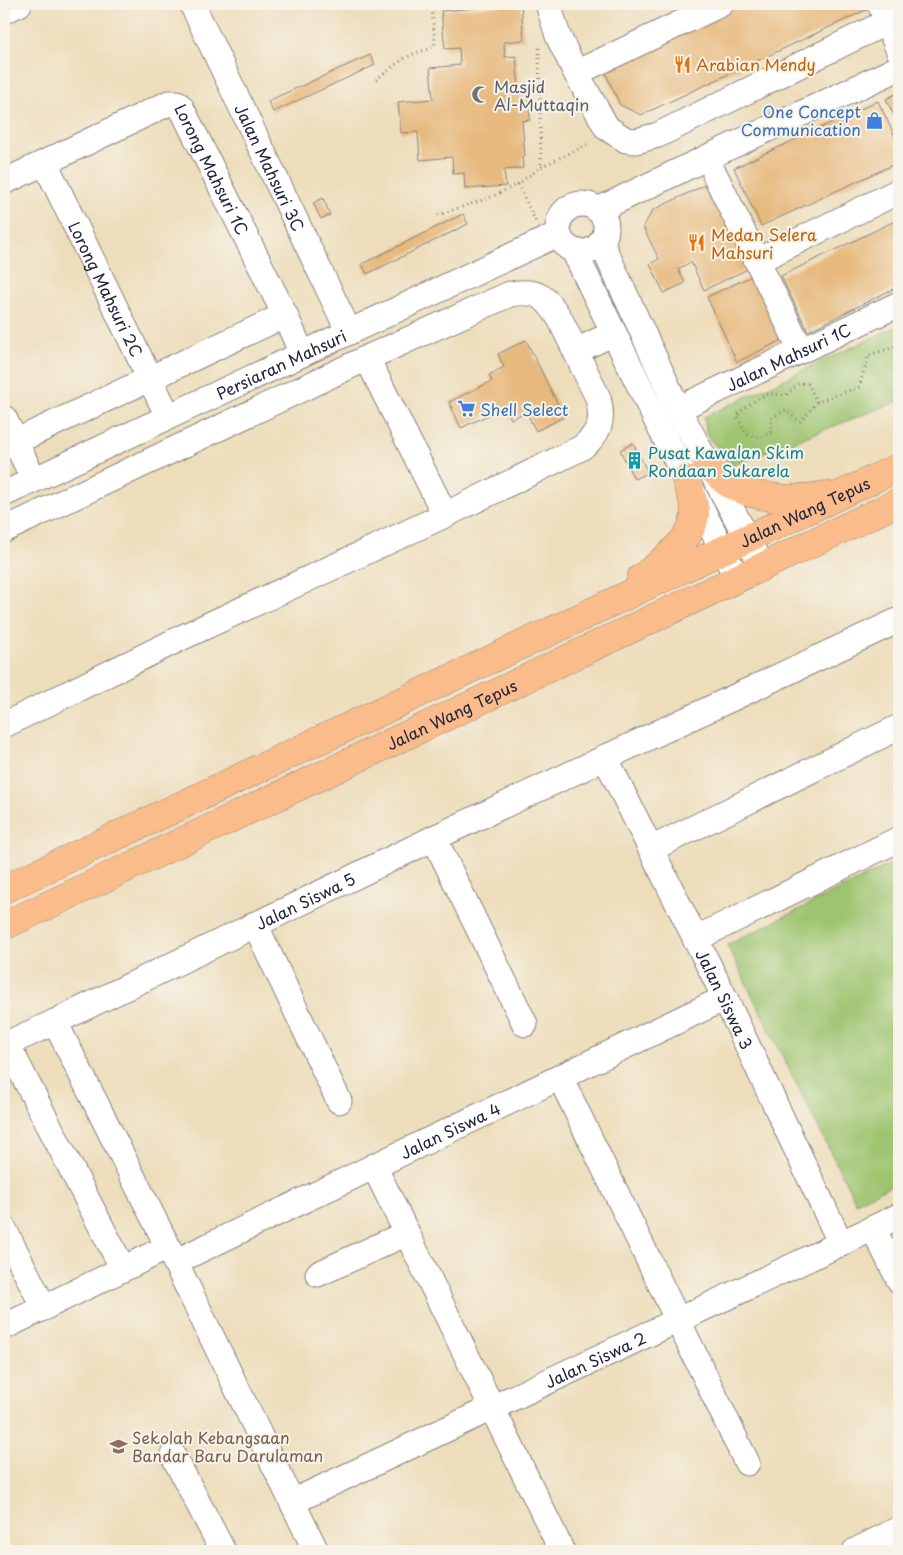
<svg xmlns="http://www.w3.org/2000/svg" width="903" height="1555" viewBox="0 0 903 1555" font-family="'Playpen Sans',sans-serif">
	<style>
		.green { fill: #9dc46f; stroke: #607355 }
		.building { fill: #e7b97e }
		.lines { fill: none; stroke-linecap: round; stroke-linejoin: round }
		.minor-casing { stroke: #88807b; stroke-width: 27 }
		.major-casing { stroke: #88807b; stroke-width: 29 }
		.path { stroke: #88807b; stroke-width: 3; stroke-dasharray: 1 4; stroke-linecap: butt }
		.minor { stroke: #fff; stroke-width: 25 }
		.major { stroke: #fabc8b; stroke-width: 28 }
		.labels { text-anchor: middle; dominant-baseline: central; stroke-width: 4; stroke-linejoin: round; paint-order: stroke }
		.food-label { font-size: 16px; fill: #c56008; stroke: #f7f3e8; text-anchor: start }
		.worship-label { font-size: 16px; fill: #5b616d; stroke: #f7f3e8; text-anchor: start }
		.shop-label { font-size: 16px; fill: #366cbe; stroke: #f7f3e8; text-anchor: end }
		.street-label { font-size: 16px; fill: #22223b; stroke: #f7f3e8 }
		.culture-label { font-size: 16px; fill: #0d838f; stroke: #f7f3e8; text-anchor: start }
		.education-label { font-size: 16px; fill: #785e54; stroke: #f7f3e8; text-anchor: start }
	</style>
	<rect width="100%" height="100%" fill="#f7f3e8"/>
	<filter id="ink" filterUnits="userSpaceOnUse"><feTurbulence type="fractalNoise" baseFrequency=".02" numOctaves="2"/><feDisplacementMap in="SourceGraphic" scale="10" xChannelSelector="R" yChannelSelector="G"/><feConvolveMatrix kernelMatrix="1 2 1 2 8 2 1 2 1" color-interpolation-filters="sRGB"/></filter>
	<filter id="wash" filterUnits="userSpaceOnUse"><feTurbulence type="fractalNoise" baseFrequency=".0096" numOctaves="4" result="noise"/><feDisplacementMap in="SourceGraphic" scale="20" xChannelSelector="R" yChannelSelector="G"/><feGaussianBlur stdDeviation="1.12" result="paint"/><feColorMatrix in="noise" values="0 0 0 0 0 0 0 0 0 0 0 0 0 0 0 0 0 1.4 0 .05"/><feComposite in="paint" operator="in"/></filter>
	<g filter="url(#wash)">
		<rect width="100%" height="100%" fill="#edddbb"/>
		<g class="green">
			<polygon points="899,325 899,401 733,465 707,436 704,417"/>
			<polygon points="899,860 899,1181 856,1203 727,945"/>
		</g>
		<g id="blocks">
			<g class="building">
				<polygon points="521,4 524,40 504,42 505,57 516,56 519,90 528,89 530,120 522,121 525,156 522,157 523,168 504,170 506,186 465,189 464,173 453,174 452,157 420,160 418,132 401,133 398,102 433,99 430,68 460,65 459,48 445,49 441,11"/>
				<polygon points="734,4 879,4 641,115 620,105 602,65"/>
				<polygon points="370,55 375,65 273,112 268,101"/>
				<polygon points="899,92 899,126 886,99"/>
				<polygon points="878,101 899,145 899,162 761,226 734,168"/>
				<polygon points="713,181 754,266 704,290 691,262 678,269 685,283 664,293 650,264 659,259 643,227 653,210"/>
				<polygon points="323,198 330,215 321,219 313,203"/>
				<polygon points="463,214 468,224 367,274 362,264"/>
				<polygon points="899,219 899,286 808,331 781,276"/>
				<polygon points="756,274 786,338 737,362 707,297"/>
				<polygon points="526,340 564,417 536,431 526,412 511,419 505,407 461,428 449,402 492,381 489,375 504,367 498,354"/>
				<polygon points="633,443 648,473 634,479 620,450"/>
			</g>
		</g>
	</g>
	<g filter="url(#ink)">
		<use href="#blocks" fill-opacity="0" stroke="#88807b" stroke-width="1"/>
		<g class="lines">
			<defs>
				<g id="minor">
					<path id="s1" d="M 192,4 L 349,332"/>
					<polyline points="548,4 558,36 576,73 607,128 626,140 636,141 658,135 899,16"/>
					<polyline points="880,4 899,51"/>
					<polyline points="4,11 19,4"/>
					<polyline points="576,73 721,4"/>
					<path id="s2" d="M 45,163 L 168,416"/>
					<polyline points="715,175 801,350"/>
					<path id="s3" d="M 4,182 L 169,103 L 177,103 L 181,107 L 285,315 L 302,354"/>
					<circle cx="582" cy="228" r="24"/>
					<polyline points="598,210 706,158 899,68"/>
					<polyline points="601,242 678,409 762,566"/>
					<polyline points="574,251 659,426 737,578"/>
					<polyline points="757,261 899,191"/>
					<polyline points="576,351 614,333"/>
					<polyline points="367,358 445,515"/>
					<path id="s4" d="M 678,409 L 899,304"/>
					<polyline points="4,418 34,480"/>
					<polyline points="4,447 285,315"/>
					<path id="s5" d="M 4,494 L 558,234"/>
					<path d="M 4,530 L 367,358 L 510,294 C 538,289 546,297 560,319 L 598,398 C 604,420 600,434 581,448 L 445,515 L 183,637 L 4,725"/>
					<path id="s6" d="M 605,757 L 725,998 L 841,1244"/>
					<polyline points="434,838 525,1024"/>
					<polyline points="651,849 899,727"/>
					<polyline points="255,924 339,1101"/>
					<polyline points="695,939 899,839"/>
					<polyline points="55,1022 168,1247 316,1551"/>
					<polyline points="7,1044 123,1269"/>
					<path id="s7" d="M 4,1045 L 55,1022 L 434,838 L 899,620"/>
					<polyline points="560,1077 747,1463"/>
					<polyline points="374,1166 562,1551"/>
					<polyline points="873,1228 899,1280"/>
					<polyline points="4,1229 44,1308"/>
					<path id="s8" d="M 175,1262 L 725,998"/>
					<polyline points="318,1274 407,1233"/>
					<polyline points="4,1327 168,1247"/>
					<polyline points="173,1455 223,1551"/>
					<path id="s9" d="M 292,1502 L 899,1216"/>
					<polyline points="855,1551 899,1529"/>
				</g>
				<g id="major">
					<path d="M 708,465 C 715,471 723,481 731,485 C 759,500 796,501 826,495"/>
					<path d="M 641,578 C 660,563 694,540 695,513 C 695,502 689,490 686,479"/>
					<path id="s10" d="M 4,889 L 899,467"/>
					<path id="s11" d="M 4,926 L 899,502"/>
				</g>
			</defs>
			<use href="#minor" class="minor-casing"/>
			<use href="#major" class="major-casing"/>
			<g class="path">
				<polyline points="539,48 541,167"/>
				<path d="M 376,80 C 387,72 397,62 409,56 C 417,51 429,51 435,45 L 432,10 L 435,4"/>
				<polyline points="518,184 536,222"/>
				<polyline points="438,215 489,198 518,184 541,167 591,143"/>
				<path d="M 817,402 L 808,384 L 799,383 L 786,395 C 781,395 775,394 770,394 C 759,396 743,408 737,416 L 746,434 L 760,438 L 771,432 L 771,418 L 786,410 L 800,422 L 817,402 L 859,387 L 869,355 L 894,347 L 899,341"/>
			</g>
			<use href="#minor" class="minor"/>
			<use href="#major" class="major"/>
		</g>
	</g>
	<defs>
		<symbol id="restaurant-bare" viewBox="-9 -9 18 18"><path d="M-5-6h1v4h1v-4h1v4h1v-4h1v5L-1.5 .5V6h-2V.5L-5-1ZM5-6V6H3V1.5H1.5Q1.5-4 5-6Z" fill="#e8710a" stroke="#f7f3e8" stroke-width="2.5" paint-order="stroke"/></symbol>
		<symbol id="mosque-bare" viewBox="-9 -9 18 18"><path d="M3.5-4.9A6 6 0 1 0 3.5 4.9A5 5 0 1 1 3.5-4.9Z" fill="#6b7280" stroke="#f7f3e8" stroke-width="2.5" paint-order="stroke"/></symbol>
		<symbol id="shop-bare" viewBox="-9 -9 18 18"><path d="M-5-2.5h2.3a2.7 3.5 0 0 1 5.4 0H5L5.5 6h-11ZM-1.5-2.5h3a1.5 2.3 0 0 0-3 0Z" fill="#3f7fe0" stroke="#f7f3e8" stroke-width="2.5" paint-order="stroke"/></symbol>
		<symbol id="supermarket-bare" viewBox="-9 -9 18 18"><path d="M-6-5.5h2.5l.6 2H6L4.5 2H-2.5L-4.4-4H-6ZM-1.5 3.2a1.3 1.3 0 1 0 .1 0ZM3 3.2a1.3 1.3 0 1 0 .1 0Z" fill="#3f7fe0" stroke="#f7f3e8" stroke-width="2.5" paint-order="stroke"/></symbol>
		<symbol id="building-bare" viewBox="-9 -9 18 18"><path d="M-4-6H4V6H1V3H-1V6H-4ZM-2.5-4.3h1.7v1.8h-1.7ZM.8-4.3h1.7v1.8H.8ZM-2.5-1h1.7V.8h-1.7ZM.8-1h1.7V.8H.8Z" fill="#0f9aa8" stroke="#f7f3e8" stroke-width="2.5" paint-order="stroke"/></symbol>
		<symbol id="school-bare" viewBox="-9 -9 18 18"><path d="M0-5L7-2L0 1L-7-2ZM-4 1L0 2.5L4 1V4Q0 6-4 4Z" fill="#8d6e63" stroke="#f7f3e8" stroke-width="2.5" paint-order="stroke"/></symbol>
	</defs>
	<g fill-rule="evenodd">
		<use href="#restaurant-bare" x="670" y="52" width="25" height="25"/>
		<use href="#mosque-bare" x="468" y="82" width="25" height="25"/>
		<use href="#shop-bare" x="862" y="108" width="25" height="25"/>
		<use href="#restaurant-bare" x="684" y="230" width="25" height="25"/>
		<use href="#supermarket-bare" x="454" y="396" width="25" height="25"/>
		<use href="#building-bare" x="622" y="448" width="25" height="25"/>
		<use href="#school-bare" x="106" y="1434" width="25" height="25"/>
	</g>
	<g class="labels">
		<g class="food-label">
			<text x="696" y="64">Arabian Mendy</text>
			<text x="711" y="234">Medan Selera<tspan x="711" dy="18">Mahsuri</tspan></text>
		</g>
		<g class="worship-label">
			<text x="494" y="86">Masjid<tspan x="494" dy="18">Al-Muttaqin</tspan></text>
		</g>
		<g class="shop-label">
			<text x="861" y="111">One Concept<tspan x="861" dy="18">Communication</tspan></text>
			<text x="480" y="409" text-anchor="start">Shell Select</text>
		</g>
		<g class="street-label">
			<text stroke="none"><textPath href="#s1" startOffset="181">Jalan Mahsuri 3C</textPath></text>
			<text stroke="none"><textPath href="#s3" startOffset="266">Lorong Mahsuri 1C</textPath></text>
			<text stroke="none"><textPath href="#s2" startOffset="140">Lorong Mahsuri 2C</textPath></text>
			<text stroke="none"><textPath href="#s4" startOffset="122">Jalan Mahsuri 1C</textPath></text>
			<text stroke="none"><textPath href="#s5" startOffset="306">Persiaran Mahsuri</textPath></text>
			<text stroke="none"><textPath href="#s10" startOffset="885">Jalan Wang Tepus</textPath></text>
			<text stroke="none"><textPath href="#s11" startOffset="495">Jalan Wang Tepus</textPath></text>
			<text stroke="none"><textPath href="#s7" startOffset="334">Jalan Siswa 5</textPath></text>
			<text stroke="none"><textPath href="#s6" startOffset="270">Jalan Siswa 3</textPath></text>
			<text stroke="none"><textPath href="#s8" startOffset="305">Jalan Siswa 4</textPath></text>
			<text stroke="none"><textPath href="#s9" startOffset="335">Jalan Siswa 2</textPath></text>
		</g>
		<g class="culture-label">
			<text x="648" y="452">Pusat Kawalan Skim<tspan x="648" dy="18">Rondaan Sukarela</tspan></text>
		</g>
		<g class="education-label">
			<text x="132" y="1437">Sekolah Kebangsaan<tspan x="132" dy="18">Bandar Baru Darulaman</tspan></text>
		</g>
	</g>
	<rect width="903" height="1555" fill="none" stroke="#f7f3e8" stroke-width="20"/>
</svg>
